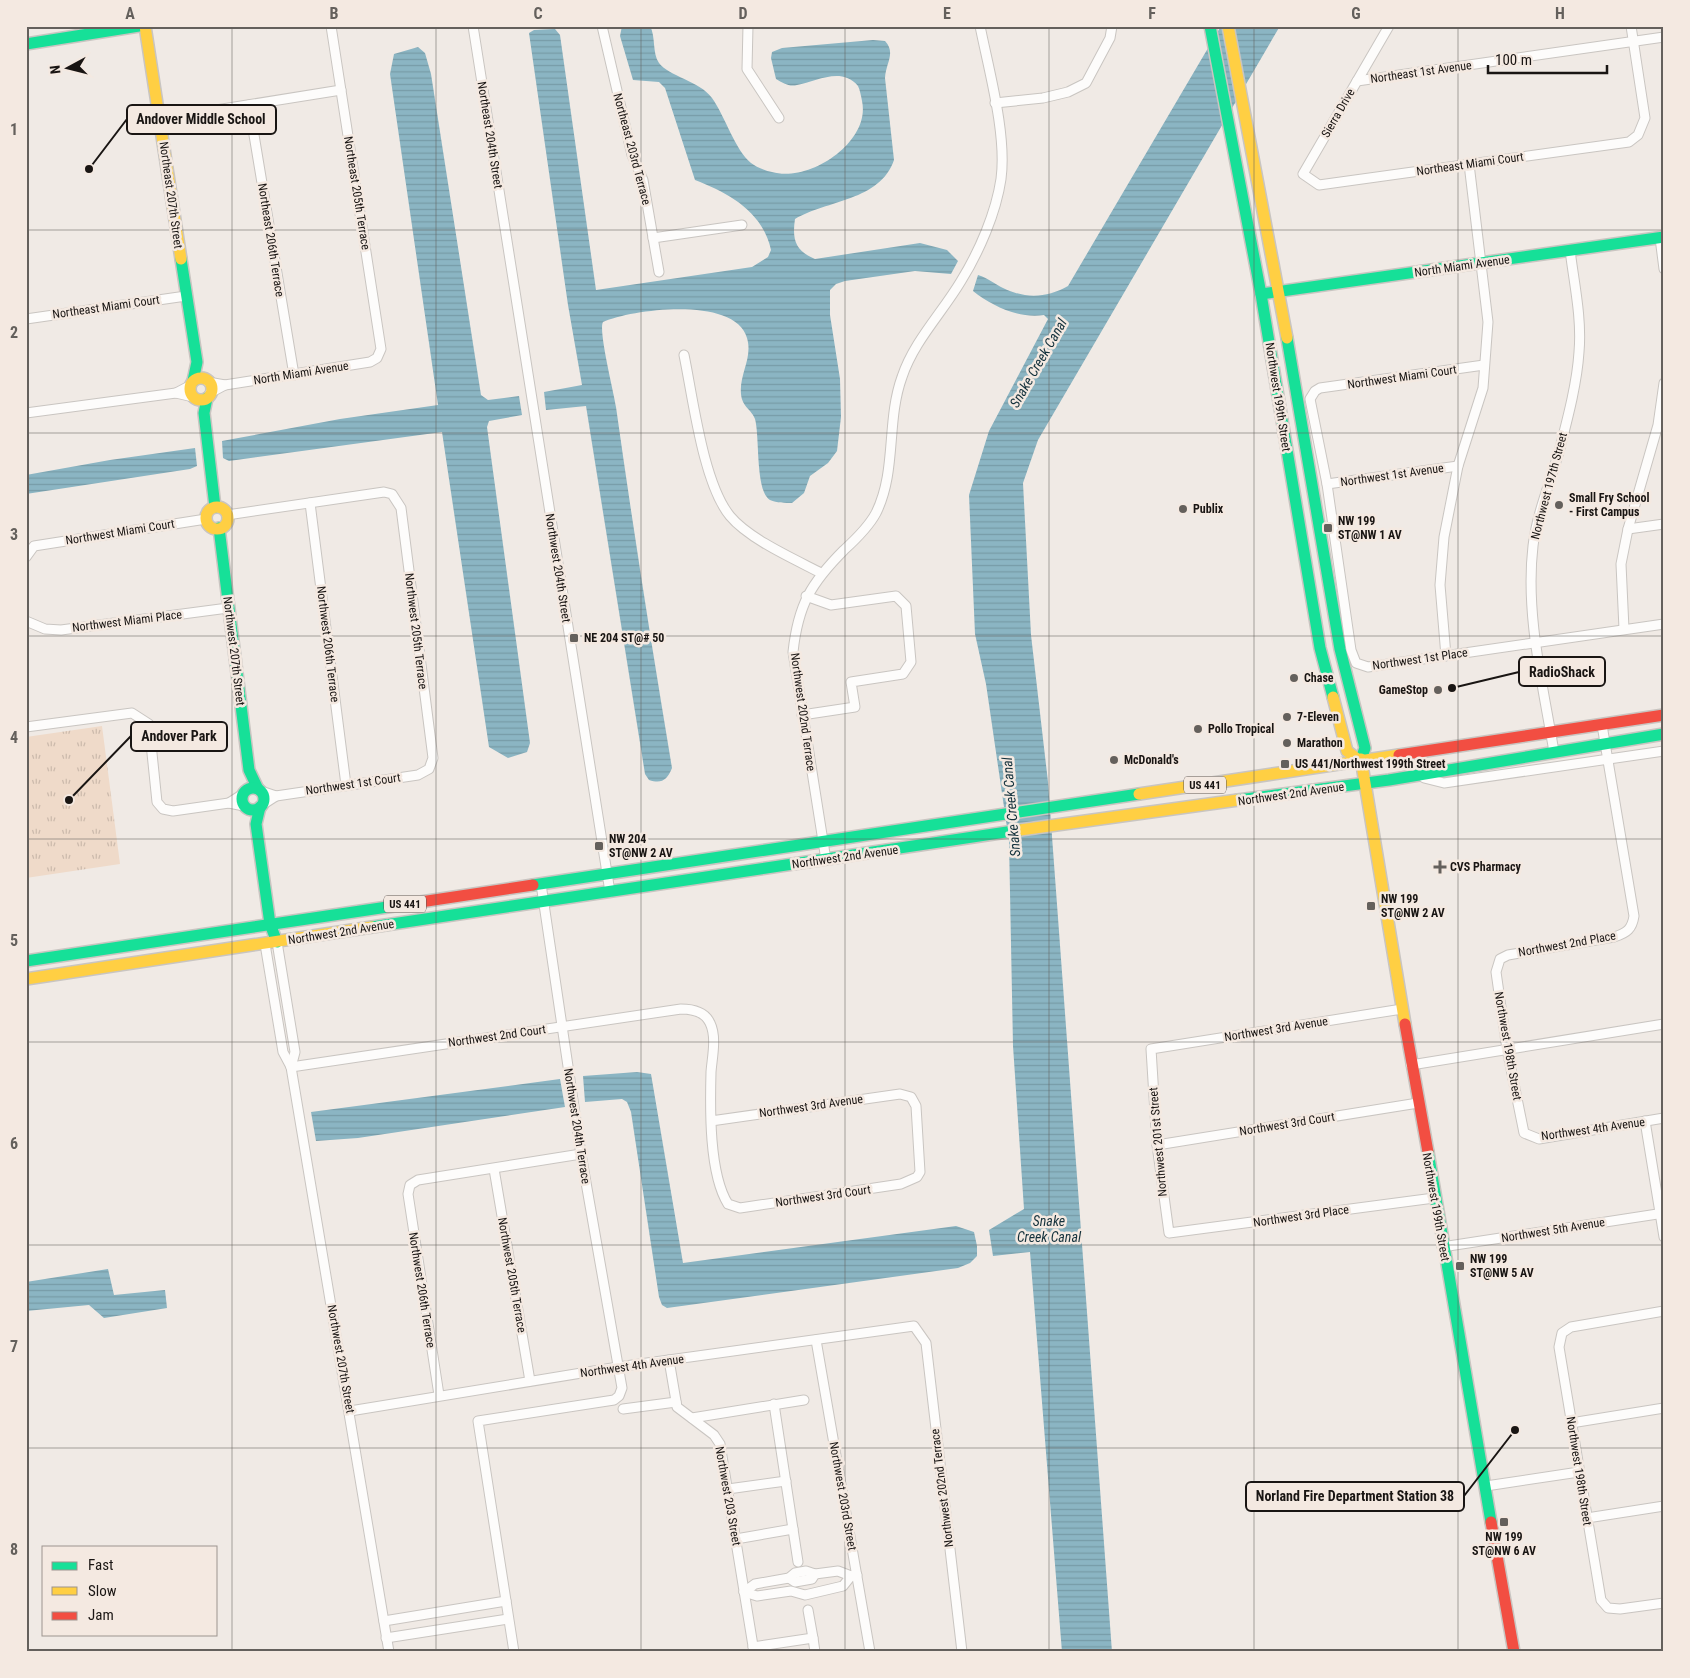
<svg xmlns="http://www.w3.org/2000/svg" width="1690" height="1678" viewBox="0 0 1690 1678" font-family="'Roboto Condensed',sans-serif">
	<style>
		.grass { fill: url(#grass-tufts) }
		.water { fill: url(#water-rules) }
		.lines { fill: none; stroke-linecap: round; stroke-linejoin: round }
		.street-casing { stroke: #c9c5c1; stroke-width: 11 }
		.fast-casing { stroke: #c9c5c1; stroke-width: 14 }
		.slow-casing { stroke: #c9c5c1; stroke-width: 14 }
		.jam-casing { stroke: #c9c5c1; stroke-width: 14 }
		.street { stroke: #fdfcfb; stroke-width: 9 }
		.fast { stroke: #16e098; stroke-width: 11 }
		.slow { stroke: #ffcf43; stroke-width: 11 }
		.jam { stroke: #f24e42; stroke-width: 11 }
		.grid { fill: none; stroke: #64605c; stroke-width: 1; stroke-opacity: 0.55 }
		.poi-dot { fill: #64605c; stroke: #f4e9e1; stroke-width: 2 }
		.labels { text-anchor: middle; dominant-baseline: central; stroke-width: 5; stroke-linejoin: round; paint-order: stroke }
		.shield { fill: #f4e9e1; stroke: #5b5551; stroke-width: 1 }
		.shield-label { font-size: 11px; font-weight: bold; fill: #191513 }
		.street-label { font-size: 12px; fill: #191513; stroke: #f4e9e1 }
		.poi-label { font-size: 12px; font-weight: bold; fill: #191513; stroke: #f4e9e1; text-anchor: start }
		.water-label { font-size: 14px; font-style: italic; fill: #12303b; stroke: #f4e9e1 }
		.leader { fill: none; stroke: #191513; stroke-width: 2 }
		.callout-dot { fill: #191513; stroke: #f4e9e1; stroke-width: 2 }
		.callout { fill: #f4e9e1; stroke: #191513; stroke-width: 2 }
		.callout-label { font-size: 14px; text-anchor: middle; font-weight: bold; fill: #191513 }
		.neatline { fill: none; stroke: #64605c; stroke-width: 2 }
		.grid-label { font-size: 16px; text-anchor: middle; font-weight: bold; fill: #64605c }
	</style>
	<defs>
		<pattern id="grass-tufts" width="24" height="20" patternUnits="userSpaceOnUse" patternTransform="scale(1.25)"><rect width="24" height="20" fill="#efdac9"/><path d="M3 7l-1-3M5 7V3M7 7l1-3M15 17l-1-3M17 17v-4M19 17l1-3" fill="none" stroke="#ccbaac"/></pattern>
		<pattern id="water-rules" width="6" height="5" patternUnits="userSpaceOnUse" patternTransform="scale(1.25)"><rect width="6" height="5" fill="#8bb5c3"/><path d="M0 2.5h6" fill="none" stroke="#779ba7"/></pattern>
	</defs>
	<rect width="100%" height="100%" fill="#f0eae5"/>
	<polygon class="grass" points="102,726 120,864 26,878 26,737"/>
	<g class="water">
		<path d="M 622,26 L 650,26 C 656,37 652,53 659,63 C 668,76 700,81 712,98 C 725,116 735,150 751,163 C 756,167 766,171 772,172 C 809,183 871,142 862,101 C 861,96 860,90 858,86 C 841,66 816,82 797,85 C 789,87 783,83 776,79 L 771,58 L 772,52 L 782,48 L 873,40 L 885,41 C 896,53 886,62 885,78 L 894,160 C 880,201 827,200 795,219 C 792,239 795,251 815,259 L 920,243 L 947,250 L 958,261 L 951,274 L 915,271 L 845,281 L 836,284 L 830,290 L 830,315 L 840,379 L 841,417 L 837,451 L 828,463 L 810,476 L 804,493 L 792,503 C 785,503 777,503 770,500 C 755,491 760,437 755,419 C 752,410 742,407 741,394 C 739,374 753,358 747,338 C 735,296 633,309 603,322 C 598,330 614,393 616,407 C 633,528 652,648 672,768 C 667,780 662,784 649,780 L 645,774 L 586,406 L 546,410 L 544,392 L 582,385 L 568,305 L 529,33 L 534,30 L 555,29 L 560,35 L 596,290 L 752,267 L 768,257 L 771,250 C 763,212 729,193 695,180 L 665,88 L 659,82 L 633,80 L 620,36 Z"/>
		<path d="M 1221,26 L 1280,26 L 1038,440 L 1023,483 L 1031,635 L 1048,782 L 1112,1652 L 1062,1652 L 1030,1252 L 993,1256 L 989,1230 L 1024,1209 L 1013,1046 L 1009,841 L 986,684 L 975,634 L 969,495 L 989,431 L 1048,319 L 1044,315 C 1019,319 992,306 973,291 L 978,275 C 988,278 995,284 1003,288 C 1025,299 1047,298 1068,286 Z"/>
		<polygon points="418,47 425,53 431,74 481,395 488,400 519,396 522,415 489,421 487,427 530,743 527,752 508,758 489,747 442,432 229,461 223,458 222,441 340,419 438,405 390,74 394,54"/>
		<polygon points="195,448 197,466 190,469 26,494 26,475 110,460"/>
		<polygon points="637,1072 651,1074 683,1263 956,1226 974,1232 977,1246 977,1256 970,1263 958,1268 667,1308 662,1305 659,1297 631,1112 627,1102 622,1099 585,1102 583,1076"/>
		<polygon points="560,1079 565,1107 358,1138 316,1141 311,1112"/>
		<polygon points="108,1269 114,1295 165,1290 167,1308 104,1318 89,1305 26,1311 26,1282"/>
	</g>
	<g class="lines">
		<defs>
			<g id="street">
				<polyline points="473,26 610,892"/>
				<polyline points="602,26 632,155 643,180 659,272"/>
				<polyline points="748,26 747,69 779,118"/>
				<polyline points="1389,26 1303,174 1319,185 1629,142 1638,135 1645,118 1631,26"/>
				<polyline points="1357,81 1664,37"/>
				<polyline points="995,103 1043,98 1068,92 1086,83 1110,38 1112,26"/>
				<polyline points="249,105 294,375"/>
				<polyline points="160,119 341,90"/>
				<polyline points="653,238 742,225"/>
				<polyline points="1660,238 1664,269"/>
				<polyline points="26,319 186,296"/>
				<path d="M 684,355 C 693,398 703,483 730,516 C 749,539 794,559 821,573"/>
				<polyline points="1484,365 1320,388 1315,391 1310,399 1327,484 1351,650 1356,663 1368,667 1664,624"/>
				<polyline points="208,382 225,385 210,393"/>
				<polyline points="191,385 176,393 193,397"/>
				<polyline points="225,385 370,362 377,358 381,349 331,26"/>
				<polyline points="26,413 176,393"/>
				<polyline points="1327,484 1458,466"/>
				<polyline points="310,503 346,785"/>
				<polyline points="227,515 384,492 392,494 401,508 433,758 429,769 418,775 276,796"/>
				<polyline points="1628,529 1664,524"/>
				<polyline points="26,557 34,546 206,519"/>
				<polyline points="26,621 45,629 61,630 228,608"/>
				<polyline points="1624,629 1621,564 1628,529 1658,425 1664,383"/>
				<polyline points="1446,656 1440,585 1444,537 1458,466 1483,388 1488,322 1469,164"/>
				<polyline points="802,715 855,707 851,682 903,674 911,662 906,606 896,596 831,605 806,596"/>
				<path d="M 1602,725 L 1634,916 C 1632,929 1627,933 1614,937 L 1508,955 L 1500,959 L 1496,972 L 1507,1049 L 1524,1133 L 1539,1139 L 1664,1118"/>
				<polyline points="26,727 132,713 149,724 157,802 163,809 173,811 229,803"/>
				<path d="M 1554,752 C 1543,685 1525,614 1533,546 C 1537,512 1551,481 1560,448 C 1568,417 1577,383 1579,352 C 1582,318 1574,283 1570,250"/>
				<polyline points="1424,778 1444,783 1664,751"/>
				<polyline points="261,791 276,796 262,805"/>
				<polyline points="243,794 229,803 244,806"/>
				<path d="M 826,860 L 793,652 C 798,605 811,583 844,550 C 855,540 869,526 876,513 C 897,471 886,421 902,377 C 914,341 942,313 961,281 C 979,252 996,213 1001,179 C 1007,135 989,71 980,26"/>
				<polyline points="277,942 295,1052 291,1067"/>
				<polyline points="265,944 283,1052 291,1067 389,1652"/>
				<polyline points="1402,1009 1151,1049 1157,1145 1169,1233 1434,1198"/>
				<polyline points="1411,1065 1664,1024"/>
				<path d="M 291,1067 L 681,1009 C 693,1009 705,1012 710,1023 C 717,1037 712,1058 711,1072 C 710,1108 709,1174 728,1204 L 740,1208 L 901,1184 L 917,1177 L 920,1172 L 916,1106 L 911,1097 L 900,1094 L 711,1121"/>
				<polyline points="1645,1121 1664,1237"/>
				<polyline points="1157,1145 1418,1103"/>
				<polyline points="494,1169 530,1381"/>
				<polyline points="1442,1247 1664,1213"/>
				<polyline points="1664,1311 1571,1327 1562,1333 1559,1347 1601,1600 1608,1608 1620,1609 1664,1603"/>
				<polyline points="816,1340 870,1652"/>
				<polyline points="669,1360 677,1407 714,1435 720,1444 754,1652"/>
				<polyline points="439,1395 408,1194 410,1185 418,1180 581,1154"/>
				<polyline points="774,1404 798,1562"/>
				<polyline points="623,1409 676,1402"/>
				<polyline points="350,1411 618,1367 914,1326 926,1343 962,1652"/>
				<polyline points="692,1418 804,1400"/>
				<polyline points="1571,1423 1664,1408"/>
				<polyline points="1486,1486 1579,1472"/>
				<polyline points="728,1489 786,1481"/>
				<polyline points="1587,1518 1664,1506"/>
				<polyline points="736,1539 793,1529"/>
				<polyline points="789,1578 795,1582 812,1579 815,1574"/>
				<polyline points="744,1592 755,1584 789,1578 795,1573 806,1571 815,1574 838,1571 851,1576 857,1575"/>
				<polyline points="744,1592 757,1596 791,1591 805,1595 843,1586 851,1576"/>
				<polyline points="808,1610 813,1638"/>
				<polyline points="384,1621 506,1601"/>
				<polyline points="386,1638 508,1619"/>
				<polyline points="753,1647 813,1638 815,1652"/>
				<polyline points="514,1652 478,1421 614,1400 619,1396 622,1388 581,1154 541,884"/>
			</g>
			<g id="fast">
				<polyline points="1210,26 1261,294 1320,648 1333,697"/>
				<polyline points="26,44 139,26"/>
				<polyline points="181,259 197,362 193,381"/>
				<polyline points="1261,294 1664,237"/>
				<polyline points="1287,338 1340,649 1365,748 1361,759"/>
				<polyline points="207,398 204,413 215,507"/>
				<polyline points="219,528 249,770 258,789"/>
				<circle cx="253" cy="799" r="11"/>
				<polyline points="1238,800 1389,780 1664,734"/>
				<polyline points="260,807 256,824 270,924 277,942"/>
				<polyline points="533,885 1139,794"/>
				<polyline points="372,927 1020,830"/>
				<polyline points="26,961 394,906"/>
				<polyline points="1428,1152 1491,1522"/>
			</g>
			<g id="slow">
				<polyline points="145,26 181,259"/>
				<polyline points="1228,26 1287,338"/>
				<circle cx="201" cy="389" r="11"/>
				<circle cx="217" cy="518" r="11"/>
				<polyline points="1333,697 1347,751 1360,761"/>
				<polyline points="1361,759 1405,1024"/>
				<polyline points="1139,794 1399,755"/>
				<polyline points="1020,830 1238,800"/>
				<polyline points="26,979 372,927"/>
			</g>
			<g id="jam">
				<polyline points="1399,755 1664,715"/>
				<polyline points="394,906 533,885"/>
				<polyline points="1405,1024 1428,1152"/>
				<polyline points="1491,1522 1514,1652"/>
			</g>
		</defs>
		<use href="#street" class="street-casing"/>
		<use href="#fast" class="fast-casing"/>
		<use href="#slow" class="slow-casing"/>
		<use href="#jam" class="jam-casing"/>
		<use href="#street" class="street"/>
		<use href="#fast" class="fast"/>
		<use href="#slow" class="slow"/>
		<use href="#jam" class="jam"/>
	</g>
	<path class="grid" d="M 232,26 L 232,1652M 436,26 L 436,1652M 641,26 L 641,1652M 845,26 L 845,1652M 1049,26 L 1049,1652M 1254,26 L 1254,1652M 1458,26 L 1458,1652M 26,230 L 1664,230M 26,433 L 1664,433M 26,636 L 1664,636M 26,839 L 1664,839M 26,1042 L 1664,1042M 26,1245 L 1664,1245M 26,1448 L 1664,1448"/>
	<g class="poi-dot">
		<circle cx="1559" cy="505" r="5"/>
		<circle cx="1183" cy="509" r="5"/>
		<rect x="1323" y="523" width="10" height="10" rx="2.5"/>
		<rect x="569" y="633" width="10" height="10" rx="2.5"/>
		<circle cx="1294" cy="678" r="5"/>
		<circle cx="1438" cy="690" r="5"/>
		<circle cx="1287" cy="717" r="5"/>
		<circle cx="1198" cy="729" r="5"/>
		<circle cx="1287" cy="743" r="5"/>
		<circle cx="1114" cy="760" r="5"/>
		<rect x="1280" y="759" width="10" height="10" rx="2.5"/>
		<rect x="594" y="841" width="10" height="10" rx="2.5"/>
		<path d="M1437.5 859.5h5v5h5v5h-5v5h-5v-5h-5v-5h5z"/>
		<rect x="1366" y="901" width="10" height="10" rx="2.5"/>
		<rect x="1455" y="1261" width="10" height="10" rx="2.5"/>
		<rect x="1499" y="1517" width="10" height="10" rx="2.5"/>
	</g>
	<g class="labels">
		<g class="shield">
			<rect x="1184" y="776.5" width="42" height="17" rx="4"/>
			<rect x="384" y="895.5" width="42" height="17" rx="4"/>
		</g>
		<g class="shield-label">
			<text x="1205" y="785">US 441</text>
			<text x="405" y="904">US 441</text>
		</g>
		<g class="street-label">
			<text transform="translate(1421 72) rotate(-8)">Northeast 1st Avenue</text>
			<text transform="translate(1338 113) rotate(-60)">Sierra Drive</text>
			<text transform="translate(490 135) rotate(81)">Northeast 204th Street</text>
			<text transform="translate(632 149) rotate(75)">Northeast 203rd Terrace</text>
			<text transform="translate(1470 164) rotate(-8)">Northeast Miami Court</text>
			<text transform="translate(357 193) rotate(81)">Northeast 205th Terrace</text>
			<text transform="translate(171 195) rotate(82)">Northeast 207th Street</text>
			<text transform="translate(271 240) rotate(81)">Northeast 206th Terrace</text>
			<text transform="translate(1462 266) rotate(-8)">North Miami Avenue</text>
			<text transform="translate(106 307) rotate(-8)">Northeast Miami Court</text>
			<text transform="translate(301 373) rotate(-9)">North Miami Avenue</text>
			<text transform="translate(1402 377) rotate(-8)">Northwest Miami Court</text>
			<text transform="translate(1278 397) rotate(81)">Northwest 199th Street</text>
			<text transform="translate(1392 475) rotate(-8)">Northwest 1st Avenue</text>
			<text transform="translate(1549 486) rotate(-75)">Northwest 197th Street</text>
			<text transform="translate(120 532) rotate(-9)">Northwest Miami Court</text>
			<text transform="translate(558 568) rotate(81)">Northwest 204th Street</text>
			<text transform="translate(127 621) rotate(-7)">Northwest Miami Place</text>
			<text transform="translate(416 631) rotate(83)">Northwest 205th Terrace</text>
			<text transform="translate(328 644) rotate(83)">Northwest 206th Terrace</text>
			<text transform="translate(234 651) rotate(83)">Northwest 207th Street</text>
			<text transform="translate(1420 659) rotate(-8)">Northwest 1st Place</text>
			<text transform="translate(803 712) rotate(82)">Northwest 202nd Terrace</text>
			<text transform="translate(353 784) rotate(-8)">Northwest 1st Court</text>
			<text transform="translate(1291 794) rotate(-8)">Northwest 2nd Avenue</text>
			<text transform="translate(845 857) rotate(-8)">Northwest 2nd Avenue</text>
			<text transform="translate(341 932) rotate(-9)">Northwest 2nd Avenue</text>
			<text transform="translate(1567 944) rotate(-10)">Northwest 2nd Place</text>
			<text transform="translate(1276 1029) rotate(-9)">Northwest 3rd Avenue</text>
			<text transform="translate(497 1036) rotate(-8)">Northwest 2nd Court</text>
			<text transform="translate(1508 1046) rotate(80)">Northwest 198th Street</text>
			<text transform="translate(811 1106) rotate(-8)">Northwest 3rd Avenue</text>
			<text transform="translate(1287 1124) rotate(-9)">Northwest 3rd Court</text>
			<text transform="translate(577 1126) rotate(81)">Northwest 204th Terrace</text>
			<text transform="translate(1593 1129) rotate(-8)">Northwest 4th Avenue</text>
			<text transform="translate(1158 1142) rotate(-95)">Northwest 201st Street</text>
			<text transform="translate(823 1196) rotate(-8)">Northwest 3rd Court</text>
			<text transform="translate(1436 1207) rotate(80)">Northwest 199th Street</text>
			<text transform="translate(1301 1216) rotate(-8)">Northwest 3rd Place</text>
			<text transform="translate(1553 1230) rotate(-9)">Northwest 5th Avenue</text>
			<text transform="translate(512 1275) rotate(80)">Northwest 205th Terrace</text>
			<text transform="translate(422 1290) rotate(81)">Northwest 206th Terrace</text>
			<text transform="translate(341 1359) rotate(80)">Northwest 207th Street</text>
			<text transform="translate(632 1366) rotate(-8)">Northwest 4th Avenue</text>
			<text transform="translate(1579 1471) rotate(81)">Northwest 198th Street</text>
			<text transform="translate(942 1488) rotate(-97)">Northwest 202nd Terrace</text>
			<text transform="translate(728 1496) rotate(80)">Northwest 203 Street</text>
			<text transform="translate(843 1496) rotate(80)">Northwest 203rd Street</text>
		</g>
		<g class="poi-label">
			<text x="1569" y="498">Small Fry School<tspan x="1569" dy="14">- First Campus</tspan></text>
			<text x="1193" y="509">Publix</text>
			<text x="1338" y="521">NW 199<tspan x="1338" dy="14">ST@NW 1 AV</tspan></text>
			<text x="584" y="638">NE 204 ST@# 50</text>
			<text x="1304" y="678">Chase</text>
			<text x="1428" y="690" text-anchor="end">GameStop</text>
			<text x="1297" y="717">7-Eleven</text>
			<text x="1208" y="729">Pollo Tropical</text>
			<text x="1297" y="743">Marathon</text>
			<text x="1124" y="760">McDonald's</text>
			<text x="1295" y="764">US 441/Northwest 199th Street</text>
			<text x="609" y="839">NW 204<tspan x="609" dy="14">ST@NW 2 AV</tspan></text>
			<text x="1450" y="867">CVS Pharmacy</text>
			<text x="1381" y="899">NW 199<tspan x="1381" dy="14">ST@NW 2 AV</tspan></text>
			<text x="1470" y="1259">NW 199<tspan x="1470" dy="14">ST@NW 5 AV</tspan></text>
			<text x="1504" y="1537" text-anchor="middle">NW 199<tspan x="1504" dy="14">ST@NW 6 AV</tspan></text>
		</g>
		<g class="water-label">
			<text transform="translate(1038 363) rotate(-60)">Snake Creek Canal</text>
			<text transform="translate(1011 807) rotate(-95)">Snake Creek Canal</text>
			<text x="1049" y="1221">Snake<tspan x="1049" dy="16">Creek Canal</tspan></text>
		</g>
	</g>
	<path class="leader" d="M89 169L127 119M1452 688L1519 672M69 800L131 736M1515 1430L1464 1496"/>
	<g class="callout-dot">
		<circle cx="89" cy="169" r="5"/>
		<circle cx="1452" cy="688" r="5"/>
		<circle cx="69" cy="800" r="5"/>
		<circle cx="1515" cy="1430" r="5"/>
	</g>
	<g class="callout">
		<rect x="127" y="105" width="149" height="29" rx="5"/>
		<rect x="1519" y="657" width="86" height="29" rx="5"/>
		<rect x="131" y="722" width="96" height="29" rx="5"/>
		<rect x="1246" y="1482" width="218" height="29" rx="5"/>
	</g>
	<g class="callout-label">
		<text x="201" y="124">Andover Middle School</text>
		<text x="1562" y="677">RadioShack</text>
		<text x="179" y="741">Andover Park</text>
		<text x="1355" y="1501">Norland Fire Department Station 38</text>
	</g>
	<rect width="1690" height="1678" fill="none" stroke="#f4e9e1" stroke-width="55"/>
	<rect x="42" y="1546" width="175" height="90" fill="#f4e9e1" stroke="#9c948f"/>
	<rect x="52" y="1562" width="25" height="8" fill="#16e098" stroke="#9c948f"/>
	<text x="88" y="1570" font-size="15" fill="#191513">Fast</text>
	<rect x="52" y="1587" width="25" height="8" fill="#ffcf43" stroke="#9c948f"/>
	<text x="88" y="1596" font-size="15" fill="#191513">Slow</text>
	<rect x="52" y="1612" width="25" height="8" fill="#f24e42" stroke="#9c948f"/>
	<text x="88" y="1620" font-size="15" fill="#191513">Jam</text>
	<g transform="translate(68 68) rotate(263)" stroke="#f4e9e1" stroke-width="4" paint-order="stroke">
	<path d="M0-4L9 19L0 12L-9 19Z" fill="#191513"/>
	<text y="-8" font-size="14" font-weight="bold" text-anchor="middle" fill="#191513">N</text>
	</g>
	<path d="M1488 65v8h119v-8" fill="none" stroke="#191513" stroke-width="2.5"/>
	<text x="1495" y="65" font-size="15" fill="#191513" stroke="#f4e9e1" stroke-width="4" paint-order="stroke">100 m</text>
	<rect x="28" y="28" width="1634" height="1622" class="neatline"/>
	<g class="grid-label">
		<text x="130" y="19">A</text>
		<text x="334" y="19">B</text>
		<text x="538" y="19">C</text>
		<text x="743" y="19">D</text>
		<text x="947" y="19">E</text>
		<text x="1152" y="19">F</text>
		<text x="1356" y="19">G</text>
		<text x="1560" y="19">H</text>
		<text x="14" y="135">1</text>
		<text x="14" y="338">2</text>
		<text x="14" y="540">3</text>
		<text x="14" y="743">4</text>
		<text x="14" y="946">5</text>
		<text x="14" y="1149">6</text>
		<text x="14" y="1352">7</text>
		<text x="14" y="1555">8</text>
	</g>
</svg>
